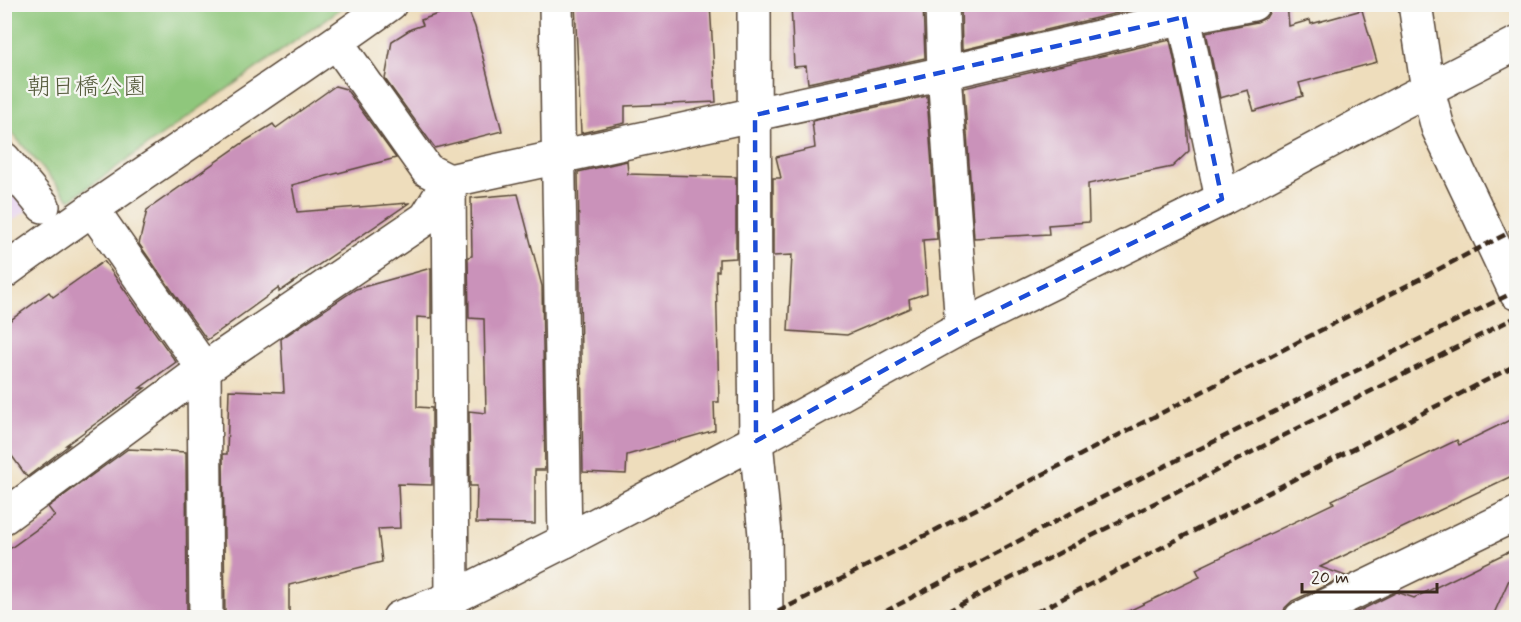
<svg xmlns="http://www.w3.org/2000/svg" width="1521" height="622" viewBox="0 0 1521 622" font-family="Mynerve,'Klee One',sans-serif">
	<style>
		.built { fill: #e7d2ef }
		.green { fill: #8fc77b; stroke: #65784c; stroke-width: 1.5 }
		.building { fill: #ca92ba }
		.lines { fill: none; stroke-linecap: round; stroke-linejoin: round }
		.street-casing { stroke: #564536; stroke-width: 36 }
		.street { stroke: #fff; stroke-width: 33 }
		.rail { stroke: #3b2a1e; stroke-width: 4.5; stroke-dasharray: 9 4.5; stroke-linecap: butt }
		.marked { fill: none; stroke: #1d4ed8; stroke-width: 4.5; stroke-dasharray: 12 8; stroke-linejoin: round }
		.labels { text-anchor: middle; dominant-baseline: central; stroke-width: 4.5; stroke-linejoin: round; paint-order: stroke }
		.park-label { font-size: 24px; fill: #54593a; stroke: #f6f6f2 }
	</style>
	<rect width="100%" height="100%" fill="#f6f6f2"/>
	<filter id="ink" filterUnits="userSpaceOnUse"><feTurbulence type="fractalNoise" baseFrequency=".0167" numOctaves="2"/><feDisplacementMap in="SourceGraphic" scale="12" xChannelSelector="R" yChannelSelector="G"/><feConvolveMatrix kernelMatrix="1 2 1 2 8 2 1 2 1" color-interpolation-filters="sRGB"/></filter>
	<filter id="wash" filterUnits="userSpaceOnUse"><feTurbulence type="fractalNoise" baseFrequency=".008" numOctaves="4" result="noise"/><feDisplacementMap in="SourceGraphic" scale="24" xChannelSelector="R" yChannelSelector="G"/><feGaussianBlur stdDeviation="1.35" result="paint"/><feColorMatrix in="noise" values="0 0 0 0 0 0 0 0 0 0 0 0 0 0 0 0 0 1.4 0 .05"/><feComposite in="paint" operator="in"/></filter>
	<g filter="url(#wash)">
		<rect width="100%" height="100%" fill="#eeddbc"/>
		<polygon class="built" points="4,175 32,207 5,226 4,226"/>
		<polygon class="green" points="4,5 5,4 346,5 70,200 5,125"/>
		<g id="blocks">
			<g class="building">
				<polygon points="466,4 475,27 502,131 435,148 385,79 392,41 411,29 423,25 421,20"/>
				<polygon points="575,4 710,4 716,102 625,106 625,123 581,133"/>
				<polygon points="791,4 923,4 925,58 808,83 806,66 794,67"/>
				<polygon points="961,4 1155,4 962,50"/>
				<polygon points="1271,4 1287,4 1289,26 1310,20 1311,24 1362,10 1377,62 1299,83 1303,96 1254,111 1248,90 1220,98 1206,32 1257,22 1266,18 1270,11"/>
				<polygon points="1170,40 1187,121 1189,151 1172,167 1088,184 1089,222 1048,225 1049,234 974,238 964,88"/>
				<polygon points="335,86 346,89 396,158 292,185 297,212 409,203 279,292 279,288 207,340 139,244 147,210 247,140 273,124 276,128"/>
				<polygon points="927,96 937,239 923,240 927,293 909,299 910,308 847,335 788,331 792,255 773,256 773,178 781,178 776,157 815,148 812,121"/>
				<polygon points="627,161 628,174 736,177 736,258 719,259 719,271 716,271 719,402 714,402 715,430 627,455 626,474 583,472 578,172"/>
				<polygon points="518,194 542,286 545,470 535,470 535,524 476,523 477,486 470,486 469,411 486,413 484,319 469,318 468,257 472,256 471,198"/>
				<polygon points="104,261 176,362 140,388 145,388 66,445 69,445 27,477 4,445 4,325 49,292 53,297"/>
				<polygon points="431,268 431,318 417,317 417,407 432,408 432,485 398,484 400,528 378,529 382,562 289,585 289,618 225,618 223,454 227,454 229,390 284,392 281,339 356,289"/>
				<polygon points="1516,417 1516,474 1320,567 1346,576 1292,601 1285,608 1282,618 1114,618 1200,577 1196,569 1334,503 1332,500 1457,440 1459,445"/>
				<polygon points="128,449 186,452 187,618 4,618 4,553 55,516 48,507"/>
				<polygon points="1516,548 1516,564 1492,618 1345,618 1397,592 1414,598"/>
			</g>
		</g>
	</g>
	<g filter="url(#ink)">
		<use href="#blocks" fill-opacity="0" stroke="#564536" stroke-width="1.5"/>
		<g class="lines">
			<defs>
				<g id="street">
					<polyline points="556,4 565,541"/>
					<polyline points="754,4 755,355 756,441 765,535 766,618"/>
					<polyline points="942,4 944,73 962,327"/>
					<polyline points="1415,4 1428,90 1438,128 1516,293"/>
					<polyline points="1184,17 1222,199"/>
					<polyline points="337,43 427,170 449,181 452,598"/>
					<polyline points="4,159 43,206"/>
					<polyline points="92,209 204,369 206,618"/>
					<path d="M 4,272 C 130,179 263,96 390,4"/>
					<polyline points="4,517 204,369 426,218 449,181 944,73 1184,17 1253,4"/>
					<polyline points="399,618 452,598 565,541 756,441 962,327 1222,199 1399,104 1516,44"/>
					<polyline points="1301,618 1516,514"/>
				</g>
			</defs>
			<use href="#street" class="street-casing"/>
			<use href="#street" class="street"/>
			<g class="rail">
				<polyline points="766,618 1516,229"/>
				<polyline points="873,618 1079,509 1516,291"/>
				<polyline points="935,618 1277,439 1516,317"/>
				<polyline points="1025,618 1516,365"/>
			</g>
		</g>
	</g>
	<path class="marked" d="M 1184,17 L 1222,199 L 962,327 L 756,441 L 755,115 Z"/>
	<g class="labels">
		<g class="park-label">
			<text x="87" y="87">朝日橋公園</text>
		</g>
	</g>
	<rect width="1521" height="622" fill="none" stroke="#f6f6f2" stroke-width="24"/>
	<path d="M1302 583v9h135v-9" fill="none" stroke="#3b2a1e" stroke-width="3"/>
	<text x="1311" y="583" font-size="18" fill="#3b2a1e" stroke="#f6f6f2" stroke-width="4.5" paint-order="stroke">20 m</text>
</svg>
